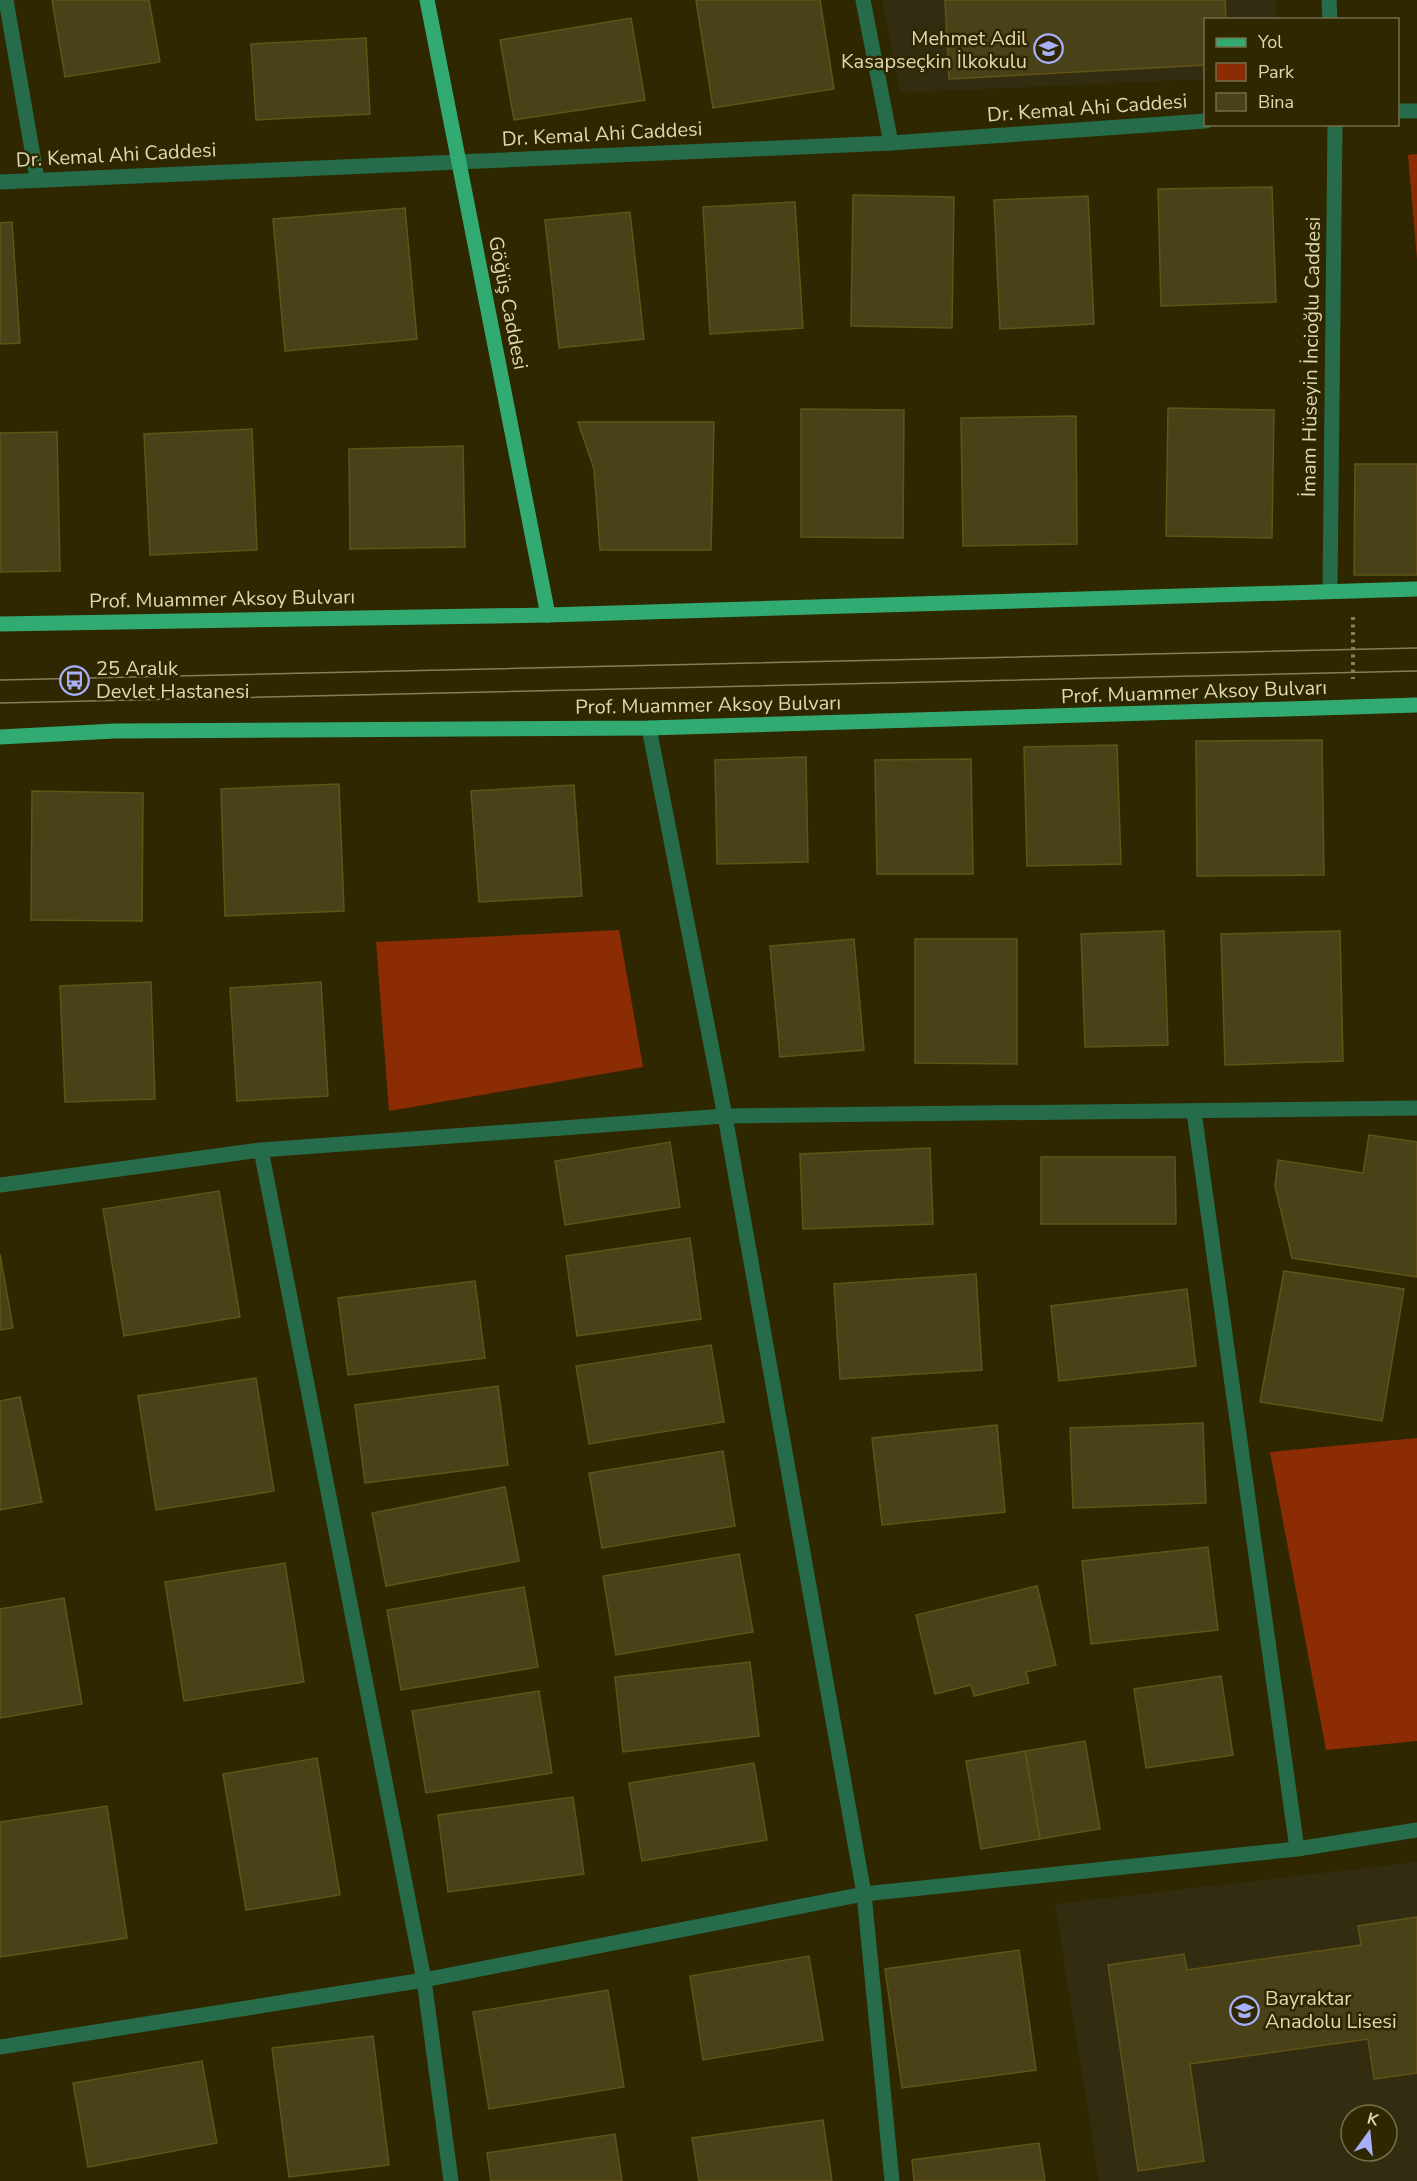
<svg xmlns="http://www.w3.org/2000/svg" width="1417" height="2181" viewBox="0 0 1417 2181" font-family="'Nunito Sans',sans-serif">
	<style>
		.built { fill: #322d11; fill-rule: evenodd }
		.green { fill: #8b2c05 }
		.building { fill: #494118; stroke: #605417; stroke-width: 1.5 }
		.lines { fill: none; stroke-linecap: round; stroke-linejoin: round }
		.path { stroke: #88805a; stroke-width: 4; stroke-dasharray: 3 4.5; stroke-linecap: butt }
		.minor { stroke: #266c4a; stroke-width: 15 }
		.major { stroke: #32ab73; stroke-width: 15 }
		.tram { stroke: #857e58; stroke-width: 1.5 }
		.labels { text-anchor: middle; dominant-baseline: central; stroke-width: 5; stroke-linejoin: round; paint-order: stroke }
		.poi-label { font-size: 20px; fill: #dfd8b3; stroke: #2f2700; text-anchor: start }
		.street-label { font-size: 20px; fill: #dfd8b3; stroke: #2f2700 }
	</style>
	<rect width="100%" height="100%" fill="#2f2700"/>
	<g class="built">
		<polygon points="882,0 1276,0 1277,19 1206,20 1205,79 900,93"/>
		<path d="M 1417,1862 L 1417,2181 L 1099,2181 L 1055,1904 ZM 1351,2115 L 1387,2115 L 1387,2151 L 1351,2151 Z"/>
	</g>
	<g class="green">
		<polygon points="1417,154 1417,259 1408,155"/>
		<polygon points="619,930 643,1067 389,1111 376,942"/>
		<polygon points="1417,1438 1417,1741 1326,1750 1270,1452"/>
	</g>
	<g class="building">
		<polygon points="52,0 149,0 160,62 65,77"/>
		<polygon points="696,0 820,0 834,89 713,108"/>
		<polygon points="945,0 1225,0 1226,20 1206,20 1206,65 949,79"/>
		<polygon points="631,18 645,100 514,120 500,40"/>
		<polygon points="366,38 370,114 256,120 251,44"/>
		<polygon points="1272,187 1276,302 1161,306 1158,189"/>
		<polygon points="853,195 954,197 952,328 851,326"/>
		<polygon points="1088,196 1094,324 1000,329 994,200"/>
		<polygon points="795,202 803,328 710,334 703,207"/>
		<polygon points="405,208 417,339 285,351 273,219"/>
		<polygon points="630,212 644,339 559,348 545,220"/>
		<polygon points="12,222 20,343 0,344 0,223"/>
		<polygon points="1168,408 1274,410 1272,538 1166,536"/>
		<polygon points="801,409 904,410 903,538 801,537"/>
		<polygon points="1076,416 1077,544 963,546 961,418"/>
		<polygon points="578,422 714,422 711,550 600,550 594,469"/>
		<polygon points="252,429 257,550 150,555 144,434"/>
		<polygon points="57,432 60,571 0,572 0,433"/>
		<polygon points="463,446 465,547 350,549 349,449"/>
		<polygon points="1355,464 1417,464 1417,575 1354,575"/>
		<polygon points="1322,740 1324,875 1197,876 1196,741"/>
		<polygon points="1117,745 1121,864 1027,866 1024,747"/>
		<polygon points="806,757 808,862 717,864 715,760"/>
		<polygon points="971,759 973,874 877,874 875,760"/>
		<polygon points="339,784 344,911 225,916 221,789"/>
		<polygon points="574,785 582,896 479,902 471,791"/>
		<polygon points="32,791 143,793 142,921 31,920"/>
		<polygon points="1164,931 1168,1045 1085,1047 1081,934"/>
		<polygon points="1340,931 1343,1061 1225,1065 1221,934"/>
		<polygon points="854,939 864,1050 780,1057 770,946"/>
		<polygon points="915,939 1017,939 1017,1064 915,1063"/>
		<polygon points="151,982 155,1099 65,1102 60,986"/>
		<polygon points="321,982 328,1096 237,1101 230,988"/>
		<polygon points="1369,1135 1417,1142 1417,1277 1292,1258 1275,1186 1278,1160 1363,1173"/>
		<polygon points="670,1142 680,1207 565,1225 555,1161"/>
		<polygon points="930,1148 933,1224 803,1229 800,1154"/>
		<polygon points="1041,1157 1175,1157 1176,1224 1041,1224"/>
		<polygon points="219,1191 240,1317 124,1336 103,1209"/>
		<polygon points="690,1238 701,1319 577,1336 566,1256"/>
		<polygon points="0,1254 13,1328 0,1330"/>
		<polygon points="1284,1271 1404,1289 1382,1421 1260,1402"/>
		<polygon points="976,1274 982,1370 840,1379 834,1284"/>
		<polygon points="475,1281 485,1358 348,1375 338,1298"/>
		<polygon points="1187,1289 1196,1366 1059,1381 1051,1306"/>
		<polygon points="711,1345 724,1422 589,1444 576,1366"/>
		<polygon points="256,1378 274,1491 156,1510 138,1396"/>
		<polygon points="498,1386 508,1465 365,1483 355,1405"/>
		<polygon points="20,1397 42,1502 0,1510 0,1401"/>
		<polygon points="1203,1423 1206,1503 1073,1508 1070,1428"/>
		<polygon points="997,1425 1005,1512 882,1525 872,1438"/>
		<polygon points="723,1451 735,1526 602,1548 589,1473"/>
		<polygon points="505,1487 519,1561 386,1586 372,1513"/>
		<polygon points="1208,1547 1218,1630 1091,1644 1082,1561"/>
		<polygon points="739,1554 753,1632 616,1655 603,1576"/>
		<polygon points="285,1563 304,1682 184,1701 165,1582"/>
		<polygon points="1037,1586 1056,1665 1026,1672 1029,1683 974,1696 971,1685 935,1694 916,1615"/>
		<polygon points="524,1587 538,1667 401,1690 387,1610"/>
		<polygon points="64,1598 82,1704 0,1718 0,1609"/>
		<polygon points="750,1662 759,1736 623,1752 615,1677"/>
		<polygon points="1221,1676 1233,1755 1146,1768 1134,1689"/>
		<polygon points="539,1691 552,1773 426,1793 412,1711"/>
		<polygon points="1085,1741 1100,1829 1040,1839 1025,1751"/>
		<polygon points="1025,1751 1040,1839 981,1849 966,1761"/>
		<polygon points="317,1758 340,1895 246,1910 223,1774"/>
		<polygon points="754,1763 767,1840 642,1861 629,1783"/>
		<polygon points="573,1797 584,1874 448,1892 438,1815"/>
		<polygon points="107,1806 127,1938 0,1957 0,1822"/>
		<polygon points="1417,1917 1417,2073 1374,2079 1368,2039 1190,2064 1204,2161 1138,2171 1108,1965 1184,1954 1187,1970 1361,1945 1358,1926"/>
		<polygon points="1019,1950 1036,2070 902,2088 885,1969"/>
		<polygon points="809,1956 823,2040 703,2060 690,1976"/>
		<polygon points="608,1990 624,2087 489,2109 473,2012"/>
		<polygon points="373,2036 389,2165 289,2177 272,2048"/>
		<polygon points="202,2061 217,2143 88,2167 73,2083"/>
		<polygon points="823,2120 832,2181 699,2181 692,2138"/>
		<polygon points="615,2134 622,2181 491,2181 487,2153"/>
		<polygon points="1039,2143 1045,2181 914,2181 912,2160"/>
	</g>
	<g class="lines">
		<polyline class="path" points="1353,617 1353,679"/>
		<g class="minor">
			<polyline points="6,0 37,179"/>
			<polyline points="863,0 891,143"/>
			<polyline points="1329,0 1330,20"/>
			<polyline points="1398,111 1417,111"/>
			<polyline points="0,182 891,143 1206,121"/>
			<polyline points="1330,590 1335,124"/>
			<polyline points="649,728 725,1116 864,1894 892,2181"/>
			<polyline points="1194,1112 1297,1849"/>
			<polyline points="261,1150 424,1980 451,2181"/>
			<polyline points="0,1185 261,1150 725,1116 1417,1108"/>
			<polyline points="0,2047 424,1980 864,1894 1297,1849 1417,1830"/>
		</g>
		<g class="major">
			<polyline points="427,0 548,615"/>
			<polyline points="0,624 548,615 1417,589"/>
			<polyline points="0,737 114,731 649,728 1417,705"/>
		</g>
		<g class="tram">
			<polyline points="0,680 1417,648"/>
			<polyline points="0,703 1417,671"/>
		</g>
	</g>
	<defs>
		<symbol id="school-ring" viewBox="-11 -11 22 22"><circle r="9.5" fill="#2f2700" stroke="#a8b0fc" stroke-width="1.5"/><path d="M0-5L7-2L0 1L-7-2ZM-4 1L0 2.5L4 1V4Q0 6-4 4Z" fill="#a8b0fc"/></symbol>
		<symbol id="bus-ring" viewBox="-11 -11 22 22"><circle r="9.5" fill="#2f2700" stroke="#a8b0fc" stroke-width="1.5"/><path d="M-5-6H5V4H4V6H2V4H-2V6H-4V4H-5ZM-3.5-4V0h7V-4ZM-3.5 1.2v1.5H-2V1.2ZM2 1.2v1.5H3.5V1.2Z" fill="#a8b0fc"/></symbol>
	</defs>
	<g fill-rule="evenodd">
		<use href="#school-ring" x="1032" y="32" width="33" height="33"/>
		<use href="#bus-ring" x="58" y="664" width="33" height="33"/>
		<use href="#school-ring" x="1228" y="1994" width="33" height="33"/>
	</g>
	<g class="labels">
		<g class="poi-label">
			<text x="1027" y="38" text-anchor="end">Mehmet Adil<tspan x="1027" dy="23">Kasapseçkin İlkokulu</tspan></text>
			<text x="96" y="668">25 Aralık<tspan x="96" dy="23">Devlet Hastanesi</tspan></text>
			<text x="1265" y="1998">Bayraktar<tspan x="1265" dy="23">Anadolu Lisesi</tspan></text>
		</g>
		<g class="street-label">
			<text transform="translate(1087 108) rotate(-4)">Dr. Kemal Ahi Caddesi</text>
			<text transform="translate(602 134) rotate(-3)">Dr. Kemal Ahi Caddesi</text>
			<text transform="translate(116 155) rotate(-3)">Dr. Kemal Ahi Caddesi</text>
			<text transform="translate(508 303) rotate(79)">Göğüş Caddesi</text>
			<text transform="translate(1311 357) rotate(-89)">İmam Hüseyin İncioğlu Caddesi</text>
			<text transform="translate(222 599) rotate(-1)">Prof. Muammer Aksoy Bulvarı</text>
			<text transform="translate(1194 692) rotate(-2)">Prof. Muammer Aksoy Bulvarı</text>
			<text transform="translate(708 705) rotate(-1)">Prof. Muammer Aksoy Bulvarı</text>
		</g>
	</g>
	<rect x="1204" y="18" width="195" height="108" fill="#2f2700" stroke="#756e48" stroke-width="1.5"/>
	<rect x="1216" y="38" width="30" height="9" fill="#32ab73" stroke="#756e48" stroke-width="1.5"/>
	<text x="1258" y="48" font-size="18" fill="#dfd8b3">Yol</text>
	<rect x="1216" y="63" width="30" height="18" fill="#8b2c05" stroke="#756e48" stroke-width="1.5"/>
	<text x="1258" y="78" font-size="18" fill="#dfd8b3">Park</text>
	<rect x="1216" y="93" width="30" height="18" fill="#494118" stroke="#756e48" stroke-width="1.5"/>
	<text x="1258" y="108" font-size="18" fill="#dfd8b3">Bina</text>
	<g transform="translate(1369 2133) rotate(15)"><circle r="28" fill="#2f2700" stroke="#756e48" stroke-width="1.5"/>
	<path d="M0-4.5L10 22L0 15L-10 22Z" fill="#a8b0fc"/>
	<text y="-9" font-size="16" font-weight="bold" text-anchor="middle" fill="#dfd8b3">K</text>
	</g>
</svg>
